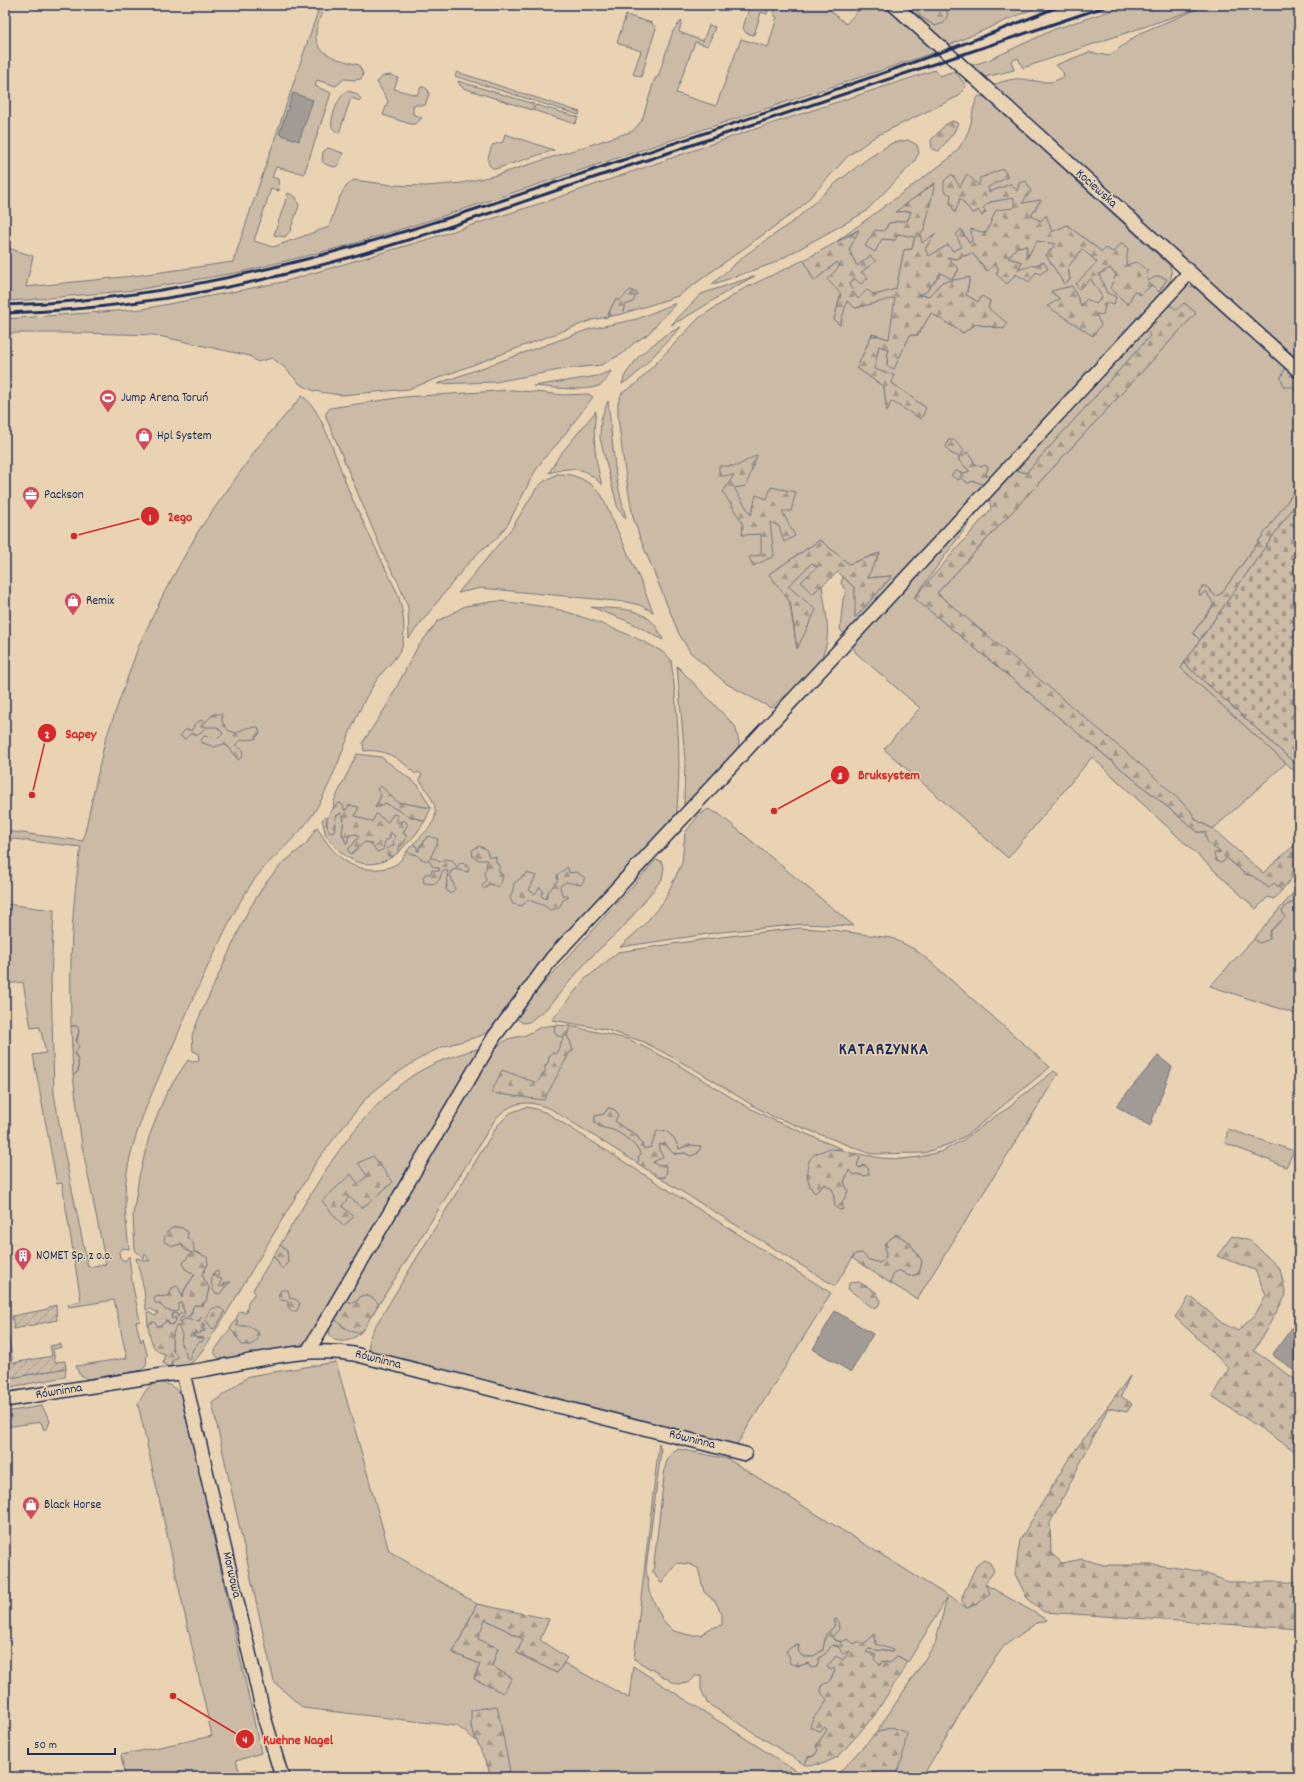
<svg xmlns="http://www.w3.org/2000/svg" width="1304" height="1782" viewBox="0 0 1304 1782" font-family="Dekko,sans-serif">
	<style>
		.grass { fill: #cbbba6; stroke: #737582 }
		.forest { fill: url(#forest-firs); stroke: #737582 }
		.cemetery { fill: url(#cemetery-stones); stroke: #737582 }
		.garden { fill: url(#garden-furrows); stroke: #737582 }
		.water { fill: #a29b95; stroke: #6c707f }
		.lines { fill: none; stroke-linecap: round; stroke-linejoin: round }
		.minor-casing { stroke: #1b2f5e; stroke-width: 16 }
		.minor { stroke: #e9d3b2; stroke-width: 13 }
		.rail { stroke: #1b2f5e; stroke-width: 3 }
		.labels { text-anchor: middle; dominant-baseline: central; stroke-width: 3; stroke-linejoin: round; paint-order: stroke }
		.street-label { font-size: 13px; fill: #1b2f5e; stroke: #e9d3b2 }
		.poi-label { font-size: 13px; fill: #1b2f5e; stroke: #e9d3b2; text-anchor: start }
		.district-label { font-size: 17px; font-weight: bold; letter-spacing: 1px; fill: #1b2f5e; stroke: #e9d3b2 }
		.leader { fill: none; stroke: #d62828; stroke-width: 1.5 }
		.callout-dot { fill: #d62828; stroke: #e9d3b2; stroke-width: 1.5 }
		.mark-label { font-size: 12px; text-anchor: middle; font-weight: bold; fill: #fff }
		.callout-label { font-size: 14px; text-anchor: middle; font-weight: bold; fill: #d62828; stroke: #e9d3b2; stroke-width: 3; stroke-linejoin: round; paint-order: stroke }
	</style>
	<defs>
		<pattern id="forest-firs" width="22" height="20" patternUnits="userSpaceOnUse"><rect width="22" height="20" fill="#cbbba6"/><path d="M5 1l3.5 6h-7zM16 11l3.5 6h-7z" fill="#a4988a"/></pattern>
		<pattern id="cemetery-stones" width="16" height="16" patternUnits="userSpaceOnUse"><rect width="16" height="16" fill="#cbbba6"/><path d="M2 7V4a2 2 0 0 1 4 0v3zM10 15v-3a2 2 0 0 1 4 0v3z" fill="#a4988a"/></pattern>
		<pattern id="garden-furrows" width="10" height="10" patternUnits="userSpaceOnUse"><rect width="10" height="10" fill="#cbbba6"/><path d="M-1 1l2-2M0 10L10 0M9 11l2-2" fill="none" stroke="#a4988a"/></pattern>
	</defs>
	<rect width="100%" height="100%" fill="#e9d3b2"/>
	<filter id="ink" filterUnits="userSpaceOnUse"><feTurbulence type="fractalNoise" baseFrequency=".025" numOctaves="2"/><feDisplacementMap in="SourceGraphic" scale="8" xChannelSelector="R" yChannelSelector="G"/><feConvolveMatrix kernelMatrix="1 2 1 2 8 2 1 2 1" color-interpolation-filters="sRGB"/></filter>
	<g filter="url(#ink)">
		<g class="grass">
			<path d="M 320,5 L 325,5 C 322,13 317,23 316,32 C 313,56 342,60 359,65 L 363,74 L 361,79 L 355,80 L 344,79 L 336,86 L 317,80 L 315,86 L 331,93 L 304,174 L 276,167 L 272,177 L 278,179 L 279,191 L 271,188 L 254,241 L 273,247 L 329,227 C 335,212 339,188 354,180 L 392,185 L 426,186 L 462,183 L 497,175 L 633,131 L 642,120 L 655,78 L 658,77 L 673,31 L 682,20 L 679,32 L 703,41 L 709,25 L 715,27 L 708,46 L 695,42 L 676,93 L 716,106 L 741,39 L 768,47 L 777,17 L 773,15 L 776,5 L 824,5 L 846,24 L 863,5 L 885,5 L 936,52 L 434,219 L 346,246 L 241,272 L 135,290 L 26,300 L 5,301 L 5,247 L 33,256 L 26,287 L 133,276 L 233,262 Z"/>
			<polygon points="750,5 770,5 767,14 761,12 754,35 746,33 743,28"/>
			<polygon points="944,5 1042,5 947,46 913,12 935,26 948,15"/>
			<path d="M 1128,5 L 1299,5 L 1299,360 L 990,86 C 998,83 1006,80 1015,79 C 1032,78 1049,88 1064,76 L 1063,72 L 1056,65 L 1089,52 L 1109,56 L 1140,33 L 1208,5 L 1023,68 L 1018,58 L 1011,61 L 1014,70 L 981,78 L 969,66 L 989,60 L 1055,29 Z"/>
			<polygon points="626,15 652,23 656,28 641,77 633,74 641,51 617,43"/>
			<polygon points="935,70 940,76 955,71 966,86 959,96 876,136 848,156 800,208 678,296 622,314 625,305 636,293 630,290 620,300 615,300 607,317 592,320 409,389 341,395 314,391 300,384 283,366 272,358 257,362 250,356 154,335 84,333 5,333 5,319 143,309 283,282 422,241 551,200 743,133"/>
			<polygon points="457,72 580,112 579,115 455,76"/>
			<polygon points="391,75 398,78 394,89 417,95 421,87 424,87 428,90 429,94 425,105 413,105 413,114 422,118 415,124 410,124 383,115 388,101 377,82 383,76"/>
			<polygon points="458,81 534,104 532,110 463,88 460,85"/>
			<path d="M 347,91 L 356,93 L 361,99 L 360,101 L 351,98 L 339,133 C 336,132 334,130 332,127 C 330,118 339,95 347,91 Z"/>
			<path d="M 979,96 L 985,97 L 1169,265 C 1174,273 1171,280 1166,288 L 989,478 L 981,467 L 975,464 L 969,453 L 959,456 L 959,461 L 971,472 L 964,473 L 956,471 L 961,478 L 968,483 L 974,481 L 983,484 L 848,631 L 843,633 L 840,629 L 843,599 L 846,592 L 841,583 L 843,577 L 855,588 L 856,617 L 892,576 L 866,578 L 880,553 L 849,564 L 820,540 L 769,574 L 790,602 L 797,648 L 787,586 L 812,563 L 817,567 L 812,594 L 822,585 C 824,603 829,622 827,640 C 824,669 791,690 771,708 L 727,684 L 690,652 L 679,634 L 640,538 L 633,517 L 624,465 L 618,417 L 618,403 L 622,393 L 636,384 L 699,318 L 743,289 L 804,260 L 814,281 L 837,262 C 847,277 838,304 834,320 L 840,325 L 847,300 L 856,308 L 896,297 L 889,339 L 872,334 L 857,368 L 884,387 L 887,411 L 891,401 L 926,408 L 873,369 L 879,346 L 888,349 L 887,366 L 910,335 L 918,335 L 931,313 L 963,333 L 976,324 L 1004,329 L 988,308 L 990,300 L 978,302 L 966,295 L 970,278 L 942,282 L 929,296 L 917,295 L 926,292 L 942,273 L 952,279 L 959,270 L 947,257 L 956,259 L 972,253 L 987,271 L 993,264 L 999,269 L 1007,284 L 1016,273 L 1036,272 L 1048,269 L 1018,270 L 1022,262 L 1008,258 L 1017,247 L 1027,246 L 1027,258 L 1037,241 L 1056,244 L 1046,255 L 1070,280 L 1068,267 L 1082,248 L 1097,262 L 1091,279 L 1103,297 L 1096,305 L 1081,305 L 1071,286 L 1051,292 L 1060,299 L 1095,313 L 1107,293 L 1098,275 L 1110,268 L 1116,275 L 1128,305 L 1134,291 L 1152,285 L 1159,292 L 1167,279 L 1146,281 L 1125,265 L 1128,247 L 1122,243 L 1113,252 L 1102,252 L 1067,225 L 1052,232 L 1046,216 L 1041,221 L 1031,216 L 1040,200 L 1021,204 L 1017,192 L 1011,184 L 989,192 L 987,187 L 959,187 L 951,195 L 955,212 L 960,198 L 973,214 L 990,202 L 1014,197 L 1015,208 C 1000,221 986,234 969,243 L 961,229 L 962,247 L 953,251 L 948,245 L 929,256 L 925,249 L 935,234 L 922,244 L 920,234 L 924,231 L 934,183 L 896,212 L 911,211 L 908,220 L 889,223 L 884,231 L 875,251 L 881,239 L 895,240 L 898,234 L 915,236 L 912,249 L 904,250 L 896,289 L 858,300 L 849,285 L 855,278 L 868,278 L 861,272 L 875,261 L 857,266 L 849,250 L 858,230 L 836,242 L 950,158 C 959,149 966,139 970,126 C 973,116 972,105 979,96 Z"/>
			<polygon points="536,105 578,117 575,124 533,110"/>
			<path d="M 505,134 L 554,150 L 495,169 C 483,165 490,154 492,145 L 503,142 Z"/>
			<polygon points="908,140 917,145 919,153 914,162 865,212 774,263 711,285 744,256 795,220 836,183 867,159 892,143"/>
			<polygon points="328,148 343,153 339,164 335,167 327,165 322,161 323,152"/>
			<polygon points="288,193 296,197 299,206 291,228 292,229 285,237 274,235"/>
			<path d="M 755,276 C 726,290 701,310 671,325 L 701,294 Z"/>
			<polygon points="1188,286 1194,287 1285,368 1281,378 1293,387 1299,396 1299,485 1221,594 1215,596 1207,587 1203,586 1199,592 1200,595 1206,591 1214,604 1193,633 1200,640 1181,668 1286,763 1213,829 1196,820 1190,810 937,593 1196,313 1184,303 1176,311 1168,302"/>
			<polygon points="676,303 648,334 634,343 622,354 601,365 565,369 495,382 437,384 590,329 637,319"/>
			<polygon points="1153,318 1156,322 1150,336 1026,473 1013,469 1060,422 1119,354"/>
			<polygon points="681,327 633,377 622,384 625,375 639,356 665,335"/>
			<path d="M 611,371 C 609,375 606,382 602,384 C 590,393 548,387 533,386 L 598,376 Z"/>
			<polygon points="513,390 564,395 588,394 593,397 558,443 544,458 534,473 508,524 496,539 480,551 464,568 409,638 408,607 398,582 384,556 326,417 326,413 330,408 404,397"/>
			<path d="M 302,396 C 323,408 340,472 351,496 C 366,528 381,560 397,592 C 403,609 406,628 402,646 C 399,657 382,671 376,681 C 348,722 340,772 313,814 C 296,841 267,859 250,886 C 237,905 227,927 217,947 C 202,978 188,1009 175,1041 C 156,1084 135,1126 127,1172 C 123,1198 126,1223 129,1249 L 122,1248 L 119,1252 L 120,1258 L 125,1261 L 129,1256 L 132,1282 L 140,1321 L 136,1322 L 141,1342 L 143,1338 L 147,1354 L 146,1366 L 140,1371 L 88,1379 L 79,1374 L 76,1366 L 127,1358 L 114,1300 L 69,1307 L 68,1304 L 81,1301 L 62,1183 L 57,1184 L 33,1055 L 46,1053 L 40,1027 L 31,1028 L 23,982 L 5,984 L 5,904 L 54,910 L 51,979 L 54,1093 L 62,1141 L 88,1267 L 106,1264 L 82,1146 L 73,1075 L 78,1072 L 78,1061 L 75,1053 L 79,1031 L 77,1026 L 71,1026 C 70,965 71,907 81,847 L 5,838 L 5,831 L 83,841 L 105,741 L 139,645 L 165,591 L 199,530 L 258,447 Z"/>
			<polygon points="608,401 616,477 626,519 618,509 600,438 601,419"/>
			<path d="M 596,411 C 592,436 595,461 602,485 C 584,466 573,466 549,473 L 559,456 Z"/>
			<path d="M 557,474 C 575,473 589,481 601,494 L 644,589 L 653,612 L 640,605 L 626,602 L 481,588 L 458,593 L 512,528 L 536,489 L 543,482 Z"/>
			<polygon points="989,496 914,598 1198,832 1206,832 1222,852 1217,852 1226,857 1245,874 1253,876 1269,888 1274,883 1282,890 1274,899 1268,897 1256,909 1092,757 1008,858 884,749 920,708 856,653 853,647 854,642"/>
			<path d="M 498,601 C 517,603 537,605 556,609 C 577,614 662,644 671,660 C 678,713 682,765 676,818 L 497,1026 L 480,1036 L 442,1047 L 427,1054 L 394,1075 L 367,1097 L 318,1159 L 226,1314 L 198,1357 L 189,1365 L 182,1367 L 170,1368 L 175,1353 C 169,1346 173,1333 176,1326 L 178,1326 L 183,1334 L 181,1344 L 186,1353 L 191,1355 L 194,1346 L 202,1337 L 197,1338 L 194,1336 L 196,1331 L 200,1334 L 202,1327 L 207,1317 L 200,1322 L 184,1319 L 181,1322 L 179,1321 L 182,1317 L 192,1314 L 192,1309 L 194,1305 L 203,1305 L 206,1301 L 209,1288 L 202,1275 L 208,1264 L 200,1253 L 194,1252 L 187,1239 L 188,1232 L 182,1228 L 175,1227 L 173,1245 L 181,1244 L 184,1249 L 191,1253 L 195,1274 L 184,1290 L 182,1300 L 179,1288 L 172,1288 L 169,1296 L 166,1298 L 158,1296 L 178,1304 L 181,1303 L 185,1313 L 178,1317 L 174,1316 L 176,1321 L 174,1324 L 170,1325 L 167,1320 L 163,1325 L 158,1326 L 154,1322 L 150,1323 L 148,1326 L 147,1312 L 151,1313 L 154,1316 L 157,1315 L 158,1313 L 151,1309 L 146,1310 L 144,1289 L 136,1258 L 150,1261 L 145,1254 L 144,1258 L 135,1250 L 133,1215 L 139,1177 L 149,1137 L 165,1096 L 174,1081 L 188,1060 L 192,1062 L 199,1061 L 198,1053 L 193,1051 L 192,1035 L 201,1013 L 248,911 L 266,882 L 282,864 L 306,844 L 317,827 C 325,841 335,856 350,864 C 363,871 389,872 400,861 C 403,858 405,854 407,851 L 429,860 L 439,868 L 439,880 L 443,869 L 448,871 L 446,889 L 453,885 L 450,874 L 452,870 L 455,869 L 468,872 L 457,867 L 429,858 L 435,847 L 428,836 L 420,846 L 419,851 L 417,851 L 417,847 L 413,844 C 442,818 442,811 419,779 L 422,775 L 418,772 L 415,774 C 402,760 385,748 364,751 L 363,742 L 386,707 L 417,648 L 438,621 L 465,606 Z"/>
			<path d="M 591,607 C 624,610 650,605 663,640 L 632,623 Z"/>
			<polygon points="677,666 735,726 739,742 737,753 684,806 685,759"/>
			<polygon points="357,754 381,757 418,785 431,808 397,802 381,787 381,796 375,807 385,803 409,816 425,821 416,834 399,852 398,848 404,843 406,836 397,823 372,822 355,816 358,807 344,810 343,805 339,803 333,809 334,801"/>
			<polygon points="708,809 719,814 854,926 804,924 721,932 620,947 644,925 664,901 682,863 685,833 698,816"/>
			<path d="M 341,813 L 344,818 L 342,834 L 347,844 L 349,835 L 357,834 L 359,837 L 348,850 L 365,842 L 371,843 L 385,841 L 390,831 L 395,836 L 394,845 L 387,855 L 392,857 C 370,870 350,864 334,845 C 332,842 328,838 326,835 C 324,831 324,824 322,820 L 328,816 L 326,825 Z"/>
			<polygon points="656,860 661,861 664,867 662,879 625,925 589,959 547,1008 529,1022 523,1023 517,1019 516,1014"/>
			<polygon points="1299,901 1299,1015 1210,986 1254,939 1260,943 1284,917 1282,911 1288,904"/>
			<polygon points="799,928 832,930 892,938 914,949 926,958 1050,1067 967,1135 952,1143 924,1153 871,1154 772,1116 752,1105 696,1070 644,1042 604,1029 552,1020 584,980 618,952 721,937"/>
			<path d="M 555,1025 L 555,1031 L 557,1035 L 564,1037 L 559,1046 L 562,1051 L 559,1055 L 553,1053 L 549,1056 L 548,1064 L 545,1066 L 546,1072 L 549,1072 L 552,1067 L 559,1064 C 562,1056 564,1053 573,1051 L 570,1041 L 567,1036 L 570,1026 L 628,1039 L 670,1060 L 742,1104 L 771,1119 L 842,1149 C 822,1149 807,1152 808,1176 C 808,1183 810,1188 815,1193 L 825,1184 L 833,1190 L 835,1206 L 839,1210 L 843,1209 L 842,1203 L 848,1191 L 844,1182 L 849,1170 L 854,1175 L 857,1174 L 865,1176 L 869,1174 L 868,1168 L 864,1164 L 859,1168 L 857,1166 L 860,1157 L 854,1153 L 881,1158 L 902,1159 L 920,1157 L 943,1151 L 963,1140 L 997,1115 L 1010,1107 L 1018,1099 L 1054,1071 L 1058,1074 L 917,1299 L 890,1283 L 894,1273 L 899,1270 L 909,1276 L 919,1274 L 922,1261 L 909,1242 L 896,1234 L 885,1244 L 886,1257 L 880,1263 L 869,1260 L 862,1253 L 855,1254 L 835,1286 L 658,1177 L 665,1177 L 667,1171 L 665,1165 L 658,1166 L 653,1161 L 663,1157 L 659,1150 L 660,1144 L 666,1145 L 674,1154 L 685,1153 L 691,1156 L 698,1153 L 700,1146 L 689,1145 L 679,1149 L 674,1138 L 666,1131 L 658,1131 L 651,1147 L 644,1149 C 636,1127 628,1134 615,1121 L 618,1114 L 614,1109 L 608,1108 L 604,1114 L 595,1116 L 595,1123 C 603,1130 607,1127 615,1131 C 624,1135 636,1145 641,1154 L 638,1157 L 639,1160 L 637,1163 L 551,1109 C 528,1100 514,1100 496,1118 L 379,1304 C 373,1298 369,1295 361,1296 L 357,1301 L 353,1303 L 346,1301 L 484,1062 L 499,1045 L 508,1039 L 526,1035 L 541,1027 Z"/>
			<path d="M 480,1048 L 318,1325 C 313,1332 308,1341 300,1345 C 291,1350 226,1361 218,1358 L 215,1354 L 215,1350 L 230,1329 L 234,1333 L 236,1337 L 237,1320 L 236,1319 L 240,1311 L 246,1313 L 248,1302 L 255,1293 L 253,1290 L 273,1256 L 283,1268 L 288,1262 L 287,1251 L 280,1245 C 317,1184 352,1117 412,1076 C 433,1062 456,1055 480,1048 Z"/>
			<polygon points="526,1107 536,1109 547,1113 831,1293 734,1449 376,1355 369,1351 369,1339 373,1330 497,1126 510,1113"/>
			<polygon points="1228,1129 1294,1151 1286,1167 1225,1143"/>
			<path d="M 334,1319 L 339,1322 L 343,1327 L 358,1332 L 364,1328 C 351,1349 317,1344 334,1319 Z"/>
			<polygon points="336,1362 389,1551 477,1604 453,1653 480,1664 474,1678 511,1679 492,1666 498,1648 477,1639 485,1619 523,1639 517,1653 557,1673 564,1663 629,1698 633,1666 796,1771 816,1777 494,1777 510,1771 471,1727 477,1741 457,1726 303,1708 274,1682 212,1403 249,1376"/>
			<polygon points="66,1368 65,1377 5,1388 5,1379"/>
			<path d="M 155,1383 C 170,1382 179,1389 184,1402 L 261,1753 L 236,1761 L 240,1773 L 255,1769 L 257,1777 L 125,1777 L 121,1755 L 212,1736 L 138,1404 C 143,1395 146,1388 155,1383 Z"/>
			<polygon points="42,1406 50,1421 48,1427 44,1430 41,1422 5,1427 5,1412"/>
			<path d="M 659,1443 L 661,1451 L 646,1569 L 649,1591 L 663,1621 L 674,1631 L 689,1635 L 701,1635 L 709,1629 L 722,1625 L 722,1614 L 715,1601 L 704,1592 L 698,1568 L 689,1564 L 677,1563 L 661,1583 L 653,1572 L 665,1468 C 667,1460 669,1452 678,1449 L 728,1459 L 967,1608 L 979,1603 L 985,1584 L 1047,1620 L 1035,1624 L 1004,1646 L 982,1677 L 922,1777 L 866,1777 L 891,1727 L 876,1733 L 935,1644 L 947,1598 L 908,1662 L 898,1656 L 890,1663 L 880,1665 L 865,1652 L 869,1649 L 892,1652 L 865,1643 L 858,1642 L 854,1644 L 834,1640 L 832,1637 L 839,1628 L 835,1619 L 834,1627 L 826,1634 L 823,1650 L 812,1657 L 803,1657 L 798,1651 L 799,1645 L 795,1645 L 798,1666 C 813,1663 824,1657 832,1645 L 851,1651 L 843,1660 L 827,1667 L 831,1670 L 834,1668 L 835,1671 L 829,1682 L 827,1700 L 822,1709 L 812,1719 L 825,1727 L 827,1730 L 816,1746 L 818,1750 L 815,1755 L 808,1757 L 805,1765 L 707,1703 L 701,1689 L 701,1676 L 695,1676 C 691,1684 682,1685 674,1683 L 634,1659 Z"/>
		</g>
		<g class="forest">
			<polygon points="906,5 944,5 948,14 944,23 935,26 913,12"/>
			<polygon points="952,121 958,123 954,132 939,151 932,149 931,140 945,125"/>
			<polygon points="1003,169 1008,177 988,187 989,192 1011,184 1017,191 1019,183 1026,181 1031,191 1022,203 1041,200 1031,216 1041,221 1046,215 1052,232 1067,225 1102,252 1106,248 1113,252 1122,243 1128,247 1126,265 1137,262 1148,271 1147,281 1158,276 1167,279 1159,292 1152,285 1140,295 1134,291 1128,305 1110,288 1116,275 1110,268 1099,274 1107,293 1116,297 1114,305 1106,302 1103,315 1096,314 1101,325 1093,336 1047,306 1060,299 1051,291 1072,286 1081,305 1087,299 1096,304 1102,297 1091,279 1079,289 1076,284 1097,262 1082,249 1068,267 1070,280 1064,284 1046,255 1056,244 1037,241 1026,259 1027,246 1017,247 1008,258 1022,262 1018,270 1044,262 1048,269 1040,274 1036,272 1029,282 1016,274 1007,284 996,274 999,269 994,264 988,271 972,253 956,259 947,257 959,269 952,279 941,273 926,292 918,295 929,296 942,282 970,277 966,295 978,302 982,296 990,301 988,308 1007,323 1004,329 976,324 963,333 931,313 918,335 910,335 894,369 887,366 888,349 879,346 874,369 894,375 892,383 926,408 921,419 891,401 887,412 884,387 857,368 872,334 889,339 895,298 855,308 847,301 840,325 834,320 841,294 827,279 840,266 837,262 814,281 804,260 859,230 849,250 857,266 870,256 876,261 861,272 868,278 861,284 854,278 849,285 858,299 867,290 875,295 896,289 904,250 912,249 915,237 898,234 895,240 882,239 875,252 865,246 875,230 884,231 889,223 908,220 911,211 895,212 935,183 924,231 920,234 922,243 936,233 925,249 929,256 948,245 953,251 962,247 956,235 961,229 969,243 972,241 971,229 986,233 996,210 1014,208 1014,198 990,202 983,208 986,212 982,216 978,210 973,214 960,198 955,213 950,203 951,195 944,191 944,181 952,174 960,187 967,174 979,186 980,178"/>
			<polygon points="630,290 637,293 633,302 625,305 622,314 607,317 615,300 620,300"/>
			<path d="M 1168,302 L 1176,310 L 1184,303 L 1196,313 L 937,593 L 1146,769 L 1190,810 L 1196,820 L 1213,829 L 1263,873 L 1299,841 L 1299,869 L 1282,890 L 1274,883 L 1269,888 L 1253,876 L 1245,874 L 1226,857 L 1225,860 L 1221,863 L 1216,861 L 1214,853 L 1221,852 C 1213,847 1204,844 1206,832 L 1198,832 L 914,598 L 991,509 L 989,496 L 1013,469 L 1026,473 L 1150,336 L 1146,329 L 1156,322 L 1153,318 Z"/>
			<polygon points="1285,368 1299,380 1299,396 1293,387 1284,387 1281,378"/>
			<polygon points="948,440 954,440 962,448 965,453 969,453 975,464 981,467 985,465 988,467 986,475 989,478 983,484 974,481 968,483 961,478 957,480 951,475 956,471 964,473 970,471 959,461 959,456 950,453 946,447"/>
			<polygon points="757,455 746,486 734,488 751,515 756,495 767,499 771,487 796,492 791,511 782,511 795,536 784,542 779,526 770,522 774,556 753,566 749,557 761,555 761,534 742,535 743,524 723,492 734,475 719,476 719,466 737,466"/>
			<polygon points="1299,485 1299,499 1200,640 1193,633 1214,605 1206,591 1200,596 1199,592 1203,586 1207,587 1215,596 1221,594"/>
			<polygon points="820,540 849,564 880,553 867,578 892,576 855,618 855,588 838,572 812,594 801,582 817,567 812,563 788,586 816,610 797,649 790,602 769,574"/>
			<polygon points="1184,663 1299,767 1299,775 1181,668"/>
			<polygon points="214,714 222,714 222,722 229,731 237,733 245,728 258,727 260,733 255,739 241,740 235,745 243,750 242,757 238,760 230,748 223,744 214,747 200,742 204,736 219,738 223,733 217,727 206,727 198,735 190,734 185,739 180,736 185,730 192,730 194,725 201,720 205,722"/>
			<polygon points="381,786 397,802 431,808 425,821 409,816 385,803 380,807 375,807 381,796 377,789"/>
			<path d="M 339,803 L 343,805 L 344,810 L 346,810 L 349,805 L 359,807 L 355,816 L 372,822 L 376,814 L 388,822 L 393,814 L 397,815 L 397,823 L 404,820 L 408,824 L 403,833 L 407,836 L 404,843 L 399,848 L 399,852 L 392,857 L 387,855 L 387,849 L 394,845 L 393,841 L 395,836 L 390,832 L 390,838 L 385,841 L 383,850 L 377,852 L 371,843 L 365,842 L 351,854 L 348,850 L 359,837 L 357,834 L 349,835 L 347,844 L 342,834 L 344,818 L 341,813 L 336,816 L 334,832 L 330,833 C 323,820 329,812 339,803 Z"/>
			<path d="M 428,836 L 438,839 L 437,844 L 430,858 L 437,859 L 439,862 L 445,859 L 452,860 L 457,867 L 460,863 L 466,864 L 469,868 L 468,872 L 455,869 L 452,870 L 450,874 L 455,889 L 450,894 L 446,889 L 448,871 L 443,870 L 439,880 L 435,884 L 424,883 L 423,878 L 425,874 L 431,874 L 432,870 L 439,871 L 439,868 L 432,866 L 429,860 C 423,861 419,858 416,854 L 411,854 L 407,851 L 413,844 L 417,847 L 417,851 L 419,851 L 420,846 Z"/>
			<polygon points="479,846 486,849 489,857 496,857 496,863 499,865 499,872 503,875 502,881 498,887 490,884 485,889 482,886 486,880 484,873 486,869 487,860 479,860 473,857 472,850"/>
			<path d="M 568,867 L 569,873 L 576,872 L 585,878 L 581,885 L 566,882 L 560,886 L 562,895 L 568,895 L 568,898 L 563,900 L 559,908 L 550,910 C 541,902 537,905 528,899 L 522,906 L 513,904 L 510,898 L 513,890 L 514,883 L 527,873 L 536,876 L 529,890 L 535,894 L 540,887 L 543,891 L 541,896 L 546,899 L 548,892 L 558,880 L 557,875 Z"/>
			<polygon points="1299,886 1299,901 1288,904 1282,911 1285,917 1270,931 1270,939 1260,943 1254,939"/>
			<polygon points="555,1025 570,1026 567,1036 570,1041 573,1051 570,1052 544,1100 491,1093 502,1070 537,1083 545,1071 545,1066 548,1063 549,1056 553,1053 556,1054 564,1037 557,1036 554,1031"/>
			<polygon points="71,1026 77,1026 79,1031 76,1041 79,1046 75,1054 78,1061 78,1072 73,1075"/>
			<path d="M 608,1108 L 614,1109 L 618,1114 L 615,1121 C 628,1134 635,1127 644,1149 L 651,1147 L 657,1131 L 666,1131 L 674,1138 L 679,1149 L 689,1145 L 701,1146 L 698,1153 L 691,1156 L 685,1153 L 674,1154 L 666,1145 L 660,1144 L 659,1150 L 663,1157 L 653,1162 L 658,1166 L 665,1164 L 667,1171 L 665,1177 L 658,1177 L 637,1163 L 639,1160 L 638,1157 L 641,1154 C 636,1145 624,1135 615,1131 C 607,1127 603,1130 595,1123 L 595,1116 L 604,1114 Z"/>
			<path d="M 827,1149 C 840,1149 849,1151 860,1157 L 857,1166 L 860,1168 L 864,1164 L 868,1168 L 869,1174 L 865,1176 L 857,1174 L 854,1175 L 849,1170 L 844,1182 L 848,1191 L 842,1203 L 843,1209 L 839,1210 L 835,1206 L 833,1190 L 825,1184 L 815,1193 C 806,1184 803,1162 815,1154 C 819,1152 824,1151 827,1149 Z"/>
			<polygon points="373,1156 393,1182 362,1208 349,1197 342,1206 354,1217 343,1226 322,1201 351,1174 358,1184 367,1176 358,1163"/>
			<path d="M 175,1227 L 182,1228 L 188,1232 L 187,1238 C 194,1241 194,1246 194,1252 L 207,1257 L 208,1264 L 202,1275 L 209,1288 L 206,1301 L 203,1305 L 194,1305 L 190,1316 L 182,1317 L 179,1321 L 181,1322 L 184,1319 L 200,1321 L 200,1318 L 207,1317 L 209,1312 L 213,1308 L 221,1308 L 225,1312 L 215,1328 L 212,1329 L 206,1320 L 205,1326 L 201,1329 L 205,1329 L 205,1331 L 200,1332 L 200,1334 L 197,1334 L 196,1331 L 194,1333 L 194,1336 L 197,1338 L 204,1338 L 202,1342 L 199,1342 C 195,1346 190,1352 191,1358 L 189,1359 L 186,1357 L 186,1353 L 181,1344 L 182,1334 L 178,1326 L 176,1326 C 172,1334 172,1341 172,1350 L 177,1354 L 177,1358 L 172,1361 L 170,1368 L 163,1363 L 165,1354 C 151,1351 151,1339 148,1326 L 150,1323 L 154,1322 L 158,1326 L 166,1322 L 165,1319 L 170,1325 L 174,1324 L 176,1320 L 176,1317 L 172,1319 L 171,1317 L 173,1313 L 177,1314 L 178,1317 L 180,1313 L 185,1313 L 181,1303 L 178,1304 L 178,1310 L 176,1312 L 165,1310 L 161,1305 L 155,1303 L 154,1297 L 169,1296 L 172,1288 L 177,1286 L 179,1288 L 182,1298 L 184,1291 L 195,1274 L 185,1269 L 183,1263 L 191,1253 L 181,1244 L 173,1246 L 164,1242 C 165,1234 167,1230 175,1227 Z"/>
			<polygon points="896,1234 909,1242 922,1261 919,1274 909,1276 899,1270 894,1273 890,1283 852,1258 855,1254 862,1253 869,1260 880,1263 886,1257 885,1244"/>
			<polygon points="1232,1236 1251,1241 1280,1269 1286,1295 1254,1351 1299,1382 1298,1453 1212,1396 1229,1368 1175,1317 1190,1296 1222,1323 1238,1331 1255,1315 1266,1295 1255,1270 1217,1256"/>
			<polygon points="280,1245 287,1251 288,1262 283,1269 279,1265 277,1260 273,1256"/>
			<path d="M 216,1270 L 219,1273 L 217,1278 L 222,1279 L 219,1286 L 221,1287 L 225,1283 L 231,1282 L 226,1286 L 220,1294 L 215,1293 C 210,1285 210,1278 216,1270 Z"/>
			<polygon points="859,1282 876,1292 881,1301 878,1306 873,1308 848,1289 849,1283"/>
			<polygon points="281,1290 288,1290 290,1298 295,1299 300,1303 297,1311 292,1311 288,1307 288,1301 280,1300 278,1296"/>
			<polygon points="366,1295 374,1299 379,1304 364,1328 358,1333 350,1331 334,1319 346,1301 353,1303 357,1301 361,1296"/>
			<polygon points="236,1319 237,1320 237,1326 249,1326 259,1333 258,1339 251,1345 242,1345 234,1333 230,1329"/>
			<polygon points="1130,1376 1121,1396 1132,1404 1127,1412 1108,1408 1050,1523 1051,1553 1062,1563 1082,1559 1104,1565 1157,1565 1199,1571 1229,1582 1299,1582 1299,1629 1044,1612 1027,1598 1015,1574 1020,1540 1068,1460"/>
			<polygon points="984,1560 990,1563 994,1571 985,1584 990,1593 979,1603 967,1608 962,1601 962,1597 976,1566"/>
			<polygon points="477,1604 549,1619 540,1640 567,1658 557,1673 517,1653 523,1639 485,1619 478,1639 498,1648 492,1666 512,1678 503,1693 474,1679 480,1664 453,1653"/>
			<path d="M 835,1619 L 838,1620 L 839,1629 L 832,1637 L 834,1640 L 841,1642 L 848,1639 L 854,1644 L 858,1642 L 865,1643 L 875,1634 L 876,1644 L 893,1650 L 893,1652 L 869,1649 L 866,1652 L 876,1655 L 874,1659 L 880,1665 L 882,1661 L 890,1663 L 898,1656 L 908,1662 L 874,1716 L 838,1757 L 822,1764 L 805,1765 L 808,1757 L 815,1755 L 818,1750 L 816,1746 L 827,1730 L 825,1727 L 819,1731 L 810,1727 C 812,1716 821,1711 827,1700 L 821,1692 L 822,1685 L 829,1682 L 835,1671 L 834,1668 L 831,1670 L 827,1667 L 836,1656 L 843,1660 L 850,1651 L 843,1654 L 837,1645 L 832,1645 L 826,1653 L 819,1658 L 817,1667 L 811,1668 L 809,1663 L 798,1666 L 789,1663 L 790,1658 L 786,1651 L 795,1645 L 799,1645 L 798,1651 L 803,1657 L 812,1657 L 823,1650 L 826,1634 L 834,1627 Z"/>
			<polygon points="497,1706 510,1771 492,1777 471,1727 471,1710"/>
			<polygon points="891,1727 907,1733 902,1760 895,1777 835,1777 876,1733"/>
		</g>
		<polygon class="cemetery" points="1299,499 1299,767 1184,663"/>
		<g class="garden">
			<polygon points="56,1305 57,1320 14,1329 12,1316 48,1309 49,1307"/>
			<polygon points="8,1334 13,1363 52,1356 50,1346 60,1344 62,1347 53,1349 55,1362 65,1361 66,1368 5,1379 5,1335"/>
		</g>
		<g class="water">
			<polygon points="293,93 313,100 299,141 279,134"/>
			<polygon points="1158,1056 1172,1067 1150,1126 1116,1106"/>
			<polygon points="835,1311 873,1334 851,1372 813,1349"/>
			<polygon points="1299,1318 1299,1373 1275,1357 1273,1354"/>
		</g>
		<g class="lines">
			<defs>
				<g id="minor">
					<polyline points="894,5 1299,371"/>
					<polyline points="308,1351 494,1037 552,958 842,647 1189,273"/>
					<polyline points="183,1373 265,1720 282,1777"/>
					<path d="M 5,1400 C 51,1393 97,1385 143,1378 C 164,1374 186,1373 207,1369 C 256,1361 304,1346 354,1354 L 745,1454"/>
				</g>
			</defs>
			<use href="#minor" class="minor-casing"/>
			<use href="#minor" class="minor"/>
			<g class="rail">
				<path d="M 5,305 C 220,300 422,227 623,160 C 770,111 919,65 1062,5"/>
				<path d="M 5,313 C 105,310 205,295 302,270 C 407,244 509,206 611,172 C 777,116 944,62 1110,5"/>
			</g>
		</g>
	</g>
	<defs>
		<symbol id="stadium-pin" viewBox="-11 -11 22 30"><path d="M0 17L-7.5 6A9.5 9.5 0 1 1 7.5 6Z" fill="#d1495b" stroke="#e9d3b2"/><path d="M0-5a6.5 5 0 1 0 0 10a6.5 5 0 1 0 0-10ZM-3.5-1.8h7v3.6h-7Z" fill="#fff"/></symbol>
		<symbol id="shop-pin" viewBox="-11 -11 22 30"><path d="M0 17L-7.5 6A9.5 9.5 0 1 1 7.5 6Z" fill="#d1495b" stroke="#e9d3b2"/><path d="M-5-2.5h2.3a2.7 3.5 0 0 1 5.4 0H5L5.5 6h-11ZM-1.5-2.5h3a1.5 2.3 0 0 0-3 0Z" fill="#fff"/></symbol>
		<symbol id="office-pin" viewBox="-11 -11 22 30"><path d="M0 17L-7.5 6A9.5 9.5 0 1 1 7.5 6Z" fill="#d1495b" stroke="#e9d3b2"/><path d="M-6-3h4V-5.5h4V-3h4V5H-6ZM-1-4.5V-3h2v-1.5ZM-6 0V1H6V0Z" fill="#fff"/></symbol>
		<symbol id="building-pin" viewBox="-11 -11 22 30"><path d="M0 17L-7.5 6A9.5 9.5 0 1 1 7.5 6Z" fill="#d1495b" stroke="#e9d3b2"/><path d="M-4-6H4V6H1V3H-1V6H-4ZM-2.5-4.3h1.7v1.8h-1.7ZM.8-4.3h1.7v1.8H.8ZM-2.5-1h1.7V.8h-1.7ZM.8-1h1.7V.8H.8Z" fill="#fff"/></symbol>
	</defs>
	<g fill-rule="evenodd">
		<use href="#stadium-pin" x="98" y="388" width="20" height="27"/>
		<use href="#shop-pin" x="134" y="426" width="20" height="27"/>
		<use href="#office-pin" x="21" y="485" width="20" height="27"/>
		<use href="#shop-pin" x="63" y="591" width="20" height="27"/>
		<use href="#building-pin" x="13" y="1246" width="20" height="27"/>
		<use href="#shop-pin" x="21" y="1495" width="20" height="27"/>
	</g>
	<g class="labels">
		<g class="street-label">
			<text transform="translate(1096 189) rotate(42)">Kociewska</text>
			<text transform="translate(378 1360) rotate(14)">Równinna</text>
			<text transform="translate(59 1392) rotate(-9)">Równinna</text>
			<text transform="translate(692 1440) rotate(14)">Równinna</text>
			<text transform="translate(231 1575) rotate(77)">Morwowa</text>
		</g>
		<g class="poi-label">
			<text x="121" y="398">Jump Arena Toruń</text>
			<text x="157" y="436">Hpl System</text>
			<text x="44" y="495">Packson</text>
			<text x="86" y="601">Remix</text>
			<text x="36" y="1256">NOMET Sp. z o.o.</text>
			<text x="44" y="1505">Black Horse</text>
		</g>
		<g class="district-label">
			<text x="884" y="1051">KATARZYNKA</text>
		</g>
	</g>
	<path class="leader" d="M74 536L150 516M32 795L47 733M774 811L840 775M173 1696L245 1739"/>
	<g class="callout-dot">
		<circle cx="74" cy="536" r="4"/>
		<circle cx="32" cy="795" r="4"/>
		<circle cx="774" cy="811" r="4"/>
		<circle cx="173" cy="1696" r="4"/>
		<circle cx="150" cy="516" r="10"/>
		<circle cx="47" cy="733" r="10"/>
		<circle cx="840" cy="775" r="10"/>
		<circle cx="245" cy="1739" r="10"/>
	</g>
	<g class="mark-label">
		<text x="150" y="521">1</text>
		<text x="47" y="738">2</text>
		<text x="840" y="779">3</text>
		<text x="245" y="1743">4</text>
	</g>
	<g class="callout-label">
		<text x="180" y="521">2ego</text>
		<text x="81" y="738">Sapey</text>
		<text x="889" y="779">Bruksystem</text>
		<text x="298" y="1744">Kuehne Nagel</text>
	</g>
	<rect width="1304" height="1782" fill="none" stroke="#e9d3b2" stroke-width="20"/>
	<rect x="10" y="10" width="1284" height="1762" fill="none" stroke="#1b2f5e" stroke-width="1.5" filter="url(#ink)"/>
	<path d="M28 1748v6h87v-6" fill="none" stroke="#1b2f5e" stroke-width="2"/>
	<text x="34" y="1748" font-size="12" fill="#1b2f5e" stroke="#e9d3b2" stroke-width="3" paint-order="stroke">50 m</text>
</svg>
